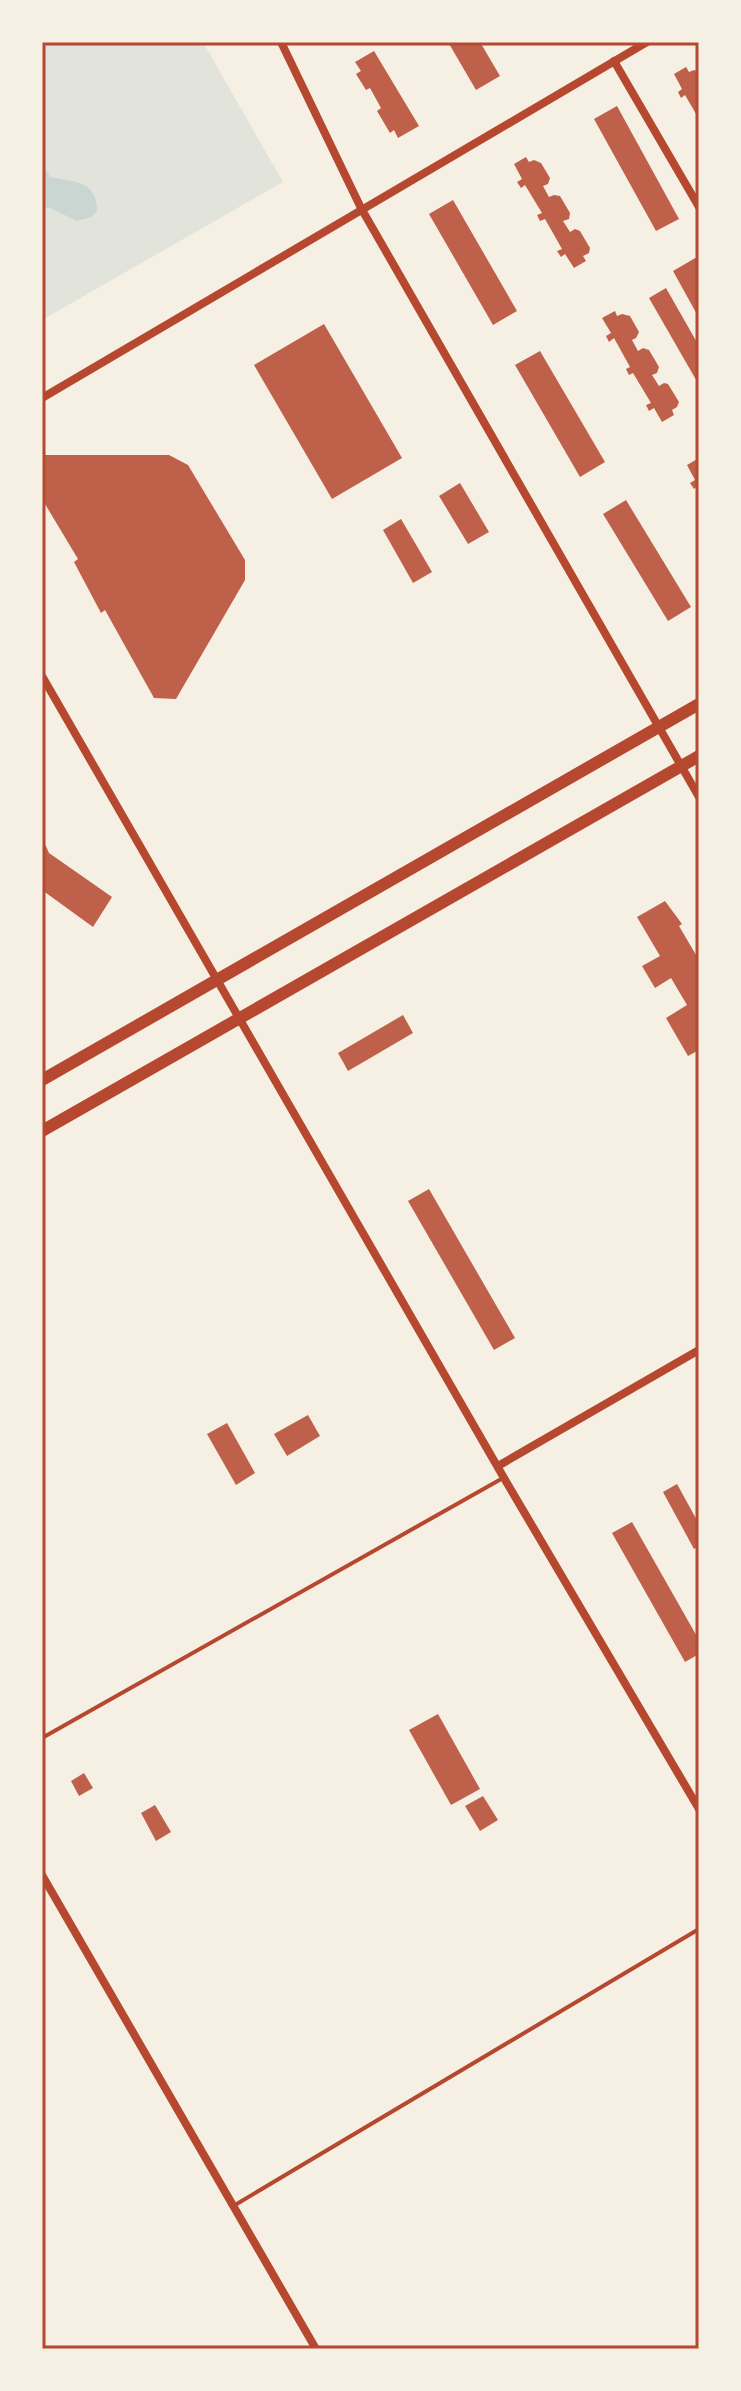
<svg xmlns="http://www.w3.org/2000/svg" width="741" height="2391" viewBox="0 0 741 2391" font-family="'PT Sans Narrow',sans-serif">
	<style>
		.green { fill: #e2e4dc }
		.water { fill: #c9d6d2 }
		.building { fill: #bf614a }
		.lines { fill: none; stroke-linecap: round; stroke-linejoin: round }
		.service { stroke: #b5482f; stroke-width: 4 }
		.minor { stroke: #b5482f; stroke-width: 8 }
		.secondary { stroke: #b5482f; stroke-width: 12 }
		.neatline { fill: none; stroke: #b5482f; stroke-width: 3 }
	</style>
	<rect width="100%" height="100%" fill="#f6efe4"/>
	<polygon class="green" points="42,42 203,42 283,182 42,320"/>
	<path class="water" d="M 42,163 L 50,177 C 71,182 97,179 97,210 L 91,217 L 77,221 L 50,208 L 42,207 Z"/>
	<g class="building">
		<polygon points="448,42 480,42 500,76 476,90"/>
		<polygon points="374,51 419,126 398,138 394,130 390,133 377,111 381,108 370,88 366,90 356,74 361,71 355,62"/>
		<polygon points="686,67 689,72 694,70 699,72 699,119 685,95 681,98 678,92 682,89 674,74"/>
		<polygon points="617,106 679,219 656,231 594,119"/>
		<polygon points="526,157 529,162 534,160 541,163 550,178 548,184 543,186 549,197 554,195 560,196 570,213 569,219 563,221 570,232 575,229 580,231 590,248 589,253 583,256 586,261 574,268 565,254 561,257 557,251 562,249 545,219 540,221 537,215 542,213 525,185 521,188 517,182 522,179 514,164"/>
		<polygon points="453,200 517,311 493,325 429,214"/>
		<polygon points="697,257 699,260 699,318 673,271"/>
		<polygon points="666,288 699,346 699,385 649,298"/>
		<polygon points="615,311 617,316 622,314 630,316 639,332 636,338 632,340 638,351 643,348 649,350 659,367 657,373 652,375 659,386 664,383 668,384 679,402 677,407 672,410 674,415 662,422 654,408 649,411 646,405 651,403 633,373 629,375 626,369 630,367 614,338 609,342 606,336 611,333 602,318"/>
		<polygon points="324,324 402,458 332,499 254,365"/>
		<polygon points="540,351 605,462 580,477 515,365"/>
		<polygon points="42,455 169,455 188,465 245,560 245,580 176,699 154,698 105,610 101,613 74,562 78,559 42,499"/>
		<polygon points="699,458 699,485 694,489 690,483 695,480 687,465"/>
		<polygon points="460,483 489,532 468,544 439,496"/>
		<polygon points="626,500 691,607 668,621 603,514"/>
		<polygon points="401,519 432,572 413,583 383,530"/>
		<polygon points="42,773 45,773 45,844 49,853 112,897 93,927 42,890"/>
		<polygon points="665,901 682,924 679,926 699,960 699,1050 688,1056 666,1018 687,1005 671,978 655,988 642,966 660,956 637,917"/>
		<polygon points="403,1015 413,1033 348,1071 338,1053"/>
		<polygon points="429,1189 515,1338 494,1350 408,1201"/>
		<polygon points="308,1415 320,1436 287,1456 274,1434"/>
		<polygon points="227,1423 255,1473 236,1485 207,1434"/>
		<polygon points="677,1484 699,1524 699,1546 694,1549 663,1492"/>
		<polygon points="632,1522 699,1640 699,1654 685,1662 612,1533"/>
		<polygon points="438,1714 480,1789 451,1805 409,1730"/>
		<polygon points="84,1773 93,1788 79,1796 71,1781"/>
		<polygon points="483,1796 498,1820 480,1831 465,1806"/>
		<polygon points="155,1805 171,1832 156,1841 141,1813"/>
	</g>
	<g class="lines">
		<g class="service">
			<polyline points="42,1738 503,1478"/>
			<polyline points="235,2205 699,1929"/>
		</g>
		<g class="minor">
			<polyline points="281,42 361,208 699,797"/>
			<polyline points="614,61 699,207"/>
			<polyline points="42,398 647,42"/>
			<polyline points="42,676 504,1478 699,1809"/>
			<polyline points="498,1466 699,1350"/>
			<polyline points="42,1875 316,2349"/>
		</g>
		<g class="secondary">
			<polyline points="42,1080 699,704"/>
			<polyline points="42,1131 699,756"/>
		</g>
	</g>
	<rect width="741" height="2391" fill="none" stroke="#f6efe4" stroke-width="88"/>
	<rect x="44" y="44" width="653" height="2303" class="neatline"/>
</svg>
